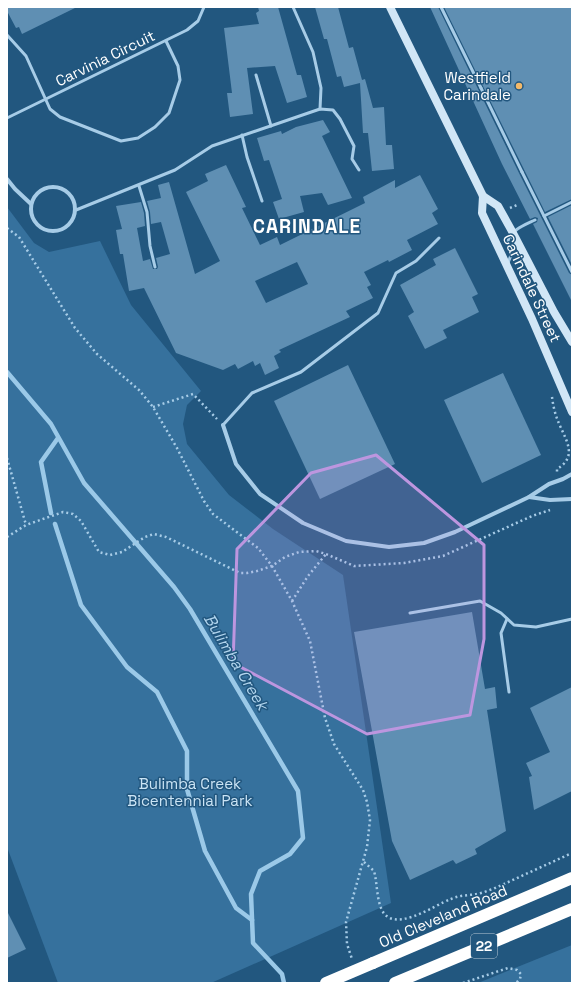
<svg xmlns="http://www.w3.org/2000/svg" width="579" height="990" viewBox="0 0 579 990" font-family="'Space Grotesk',sans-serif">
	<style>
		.green { fill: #36719d }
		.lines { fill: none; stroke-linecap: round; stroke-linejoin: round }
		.stream { stroke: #9bc9e8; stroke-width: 4.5 }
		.building { fill: #5f8fb3; fill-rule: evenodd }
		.path { stroke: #a7cce7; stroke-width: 2.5; stroke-dasharray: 2 3; stroke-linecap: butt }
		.lane { stroke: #a7cce7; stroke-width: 3 }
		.street { stroke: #a7cce7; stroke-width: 4 }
		.secondary { stroke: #d1e6f6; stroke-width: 8 }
		.highway { stroke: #fff; stroke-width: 12 }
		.lane-bridge { stroke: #a7cce7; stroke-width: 3 }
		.highway-bridge { stroke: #fff; stroke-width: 12 }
		.marked { fill: #bd96df; fill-opacity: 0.2; stroke: #bd96df; stroke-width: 3; stroke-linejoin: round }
		.poi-dot { fill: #f3b969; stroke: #22577f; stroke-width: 1.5 }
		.labels { text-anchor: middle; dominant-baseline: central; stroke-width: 3; stroke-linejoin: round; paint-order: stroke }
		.shield { fill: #22577f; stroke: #bdcdd9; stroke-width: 1 }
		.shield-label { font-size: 14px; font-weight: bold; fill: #fff }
		.street-label { font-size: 15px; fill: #fff; stroke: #22577f }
		.poi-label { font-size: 15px; fill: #fff; stroke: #22577f; text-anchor: end }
		.park-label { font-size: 15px; fill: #cbe4f5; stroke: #22577f }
		.water-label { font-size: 16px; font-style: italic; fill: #b3d6ef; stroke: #22577f }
		.district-label { font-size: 19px; font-weight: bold; letter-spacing: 1px; fill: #fff; stroke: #22577f }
	</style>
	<rect width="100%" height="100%" fill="#22577f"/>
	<g class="green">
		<polygon points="7,207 34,243 49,252 100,241 131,305 201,391 187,405 183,424 187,444 229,495 273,529 343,575 391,903 211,983 58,983 7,847"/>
		<polygon points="572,945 572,983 478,983"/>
	</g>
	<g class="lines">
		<g class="stream">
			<polyline points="7,372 51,424 84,483 174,587 190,609 298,791 303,838 290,854 260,871 251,894 253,943 282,974 284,983"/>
			<polyline points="51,513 41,462 58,438"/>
			<polyline points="55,524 81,605 127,667 157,692 187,751 187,789 205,851 236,908 252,920"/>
		</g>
	</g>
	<g class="building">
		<polygon points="7,7 77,7 22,34 19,27 16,28 7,11"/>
		<polygon points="258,7 278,7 297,75 301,75 307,97 287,103 275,66 247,68 253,114 230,117 227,93 232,93 224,28 259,24 256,13 259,11"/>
		<polygon points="315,7 338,7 349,48 353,47 362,80 365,79 373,108 384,107 386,145 392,145 394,169 372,171 368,133 363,133 360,83 344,87 341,76 337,77 327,39 324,39"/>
		<polygon points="430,7 438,7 519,173 569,273 572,275 572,302 533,224 537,222 538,218 535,217 530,219 502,164"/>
		<polygon points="444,7 572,7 572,199 545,212"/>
		<polygon points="323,120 330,132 322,136 352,198 328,205 322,193 300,196 304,212 279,219 273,202 282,199 269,160 264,161 257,138 281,131 282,134 296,127"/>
		<path d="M 226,165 L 246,207 L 242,208 L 260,245 L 277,237 L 280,245 L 365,203 L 363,197 L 395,180 L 395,188 L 420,175 L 438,209 L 432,213 L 438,224 L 407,240 L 412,250 L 389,262 L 388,260 L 364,272 L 371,285 L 367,287 L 373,298 L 346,311 L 350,317 L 279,350 L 281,352 L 274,356 L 279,368 L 265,375 L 260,363 L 255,366 L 253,361 L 238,369 L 235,364 L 223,370 L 176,353 L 144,288 L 129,291 L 123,254 L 120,254 L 116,230 L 122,229 L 116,206 L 141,202 L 144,213 L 145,226 L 137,228 L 143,261 L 150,259 L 153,269 L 157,269 L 158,267 L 156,258 L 170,254 L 161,222 L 151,224 L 150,212 L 147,201 L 161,198 L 158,185 L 169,182 L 195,274 L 220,261 L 186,192 L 208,181 L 205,174 ZM 297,262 L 308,284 L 266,303 L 255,281 Z"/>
		<polygon points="572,205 572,265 548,217"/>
		<polygon points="455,248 478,294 472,297 479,312 443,330 447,338 425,349 408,316 414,312 400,285 436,265 433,259"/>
		<polygon points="348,365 395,464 320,499 274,401"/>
		<polygon points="503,373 541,455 482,483 444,400"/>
		<polygon points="472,612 485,689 495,687 497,708 487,710 506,831 475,849 477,854 456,864 453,860 410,880 392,841 354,632"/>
		<polygon points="572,687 572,791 534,810 529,777 532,776 526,763 550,752 530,708"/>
		<polygon points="7,911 26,949 7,958"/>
	</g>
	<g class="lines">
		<g class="path">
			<polyline points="510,208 517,205"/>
			<polyline points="7,228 19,237 75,328 97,354 139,390 153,407 177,448 204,501 213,514 258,548 272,566 292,601 310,641 325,718 334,744 363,790 367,802 370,820 367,847 346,922 347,944 352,959"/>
			<path d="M 552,397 C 553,405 555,414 558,421 C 565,439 579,456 557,469 L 557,473"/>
			<polyline points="153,407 193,394 217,419"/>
			<polyline points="7,458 26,525"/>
			<polyline points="7,537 26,525 63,512 73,514 81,521 99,552 110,555 122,552 145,537 154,534 166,537 240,573 247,573 257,571 272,566 285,557 299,552 316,551 326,554 354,566 404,563 443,556 532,516 550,510"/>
			<polyline points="292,601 308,576 326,554"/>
			<path d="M 364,862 L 374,871 L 375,875 C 377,885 377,898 381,908 C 392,936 434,905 451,899 C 462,894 471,896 481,893 C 485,892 489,890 493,889 L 572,853"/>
			<polyline points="463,983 508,968 517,970 521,974 520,979 516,983"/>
		</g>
		<g class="lane">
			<polyline points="293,7 313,52 321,88 320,109"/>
			<polyline points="441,7 481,88"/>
			<polyline points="7,35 26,56 50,109 60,117 121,141 138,138 155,127 169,113 180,80 178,66 166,41"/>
			<polyline points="256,75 271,126"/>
			<polyline points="7,118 187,30 198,21 204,7"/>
			<polyline points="242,135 247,157 262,201"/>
			<polyline points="522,172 572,272"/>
			<polyline points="139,186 147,212 150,246 155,267"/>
			<polyline points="76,210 175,170 212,146 320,109 333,110 340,119 354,146 352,159 359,170"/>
			<polyline points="544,216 572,202"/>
			<path d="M 508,263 C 509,260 511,256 511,254 C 511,249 507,245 508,241 C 510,230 527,224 535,220"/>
			<polyline points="223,425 252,393 301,372 378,313 396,273 416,261 439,238"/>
			<polyline points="410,613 480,601 501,613 514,625 536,627 572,619"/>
			<polyline points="507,619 501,633 509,692"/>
		</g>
		<g class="street">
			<polyline points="7,179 15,189 31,204"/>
			<circle cx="53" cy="209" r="22"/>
			<polyline points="223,425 236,464 260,494 303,523 346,541 389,547 424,543 455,532 529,497 549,484 563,479 572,474"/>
			<polyline points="529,497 550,500 572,499"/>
		</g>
		<g class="secondary">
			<polyline points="390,7 483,196 482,213 532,319 572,412"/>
			<polyline points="483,196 498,206 513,233 554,312 572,342"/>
		</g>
		<g class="highway">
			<polyline points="373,963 572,878"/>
			<polyline points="395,983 572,909"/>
		</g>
		<polyline class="lane-bridge" points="481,88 522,172"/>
		<polyline class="highway-bridge" points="326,983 373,963"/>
	</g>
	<path class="marked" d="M 376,455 L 484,545 L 484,639 L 470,715 L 367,734 L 233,663 L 237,549 L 311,473 Z"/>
	<circle class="poi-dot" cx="519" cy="86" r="4"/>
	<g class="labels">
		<rect class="shield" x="471" y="934" width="26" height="24" rx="3"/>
		<g class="shield-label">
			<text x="484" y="946">22</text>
		</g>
		<g class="street-label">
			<text transform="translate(105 58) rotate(-26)">Carvinia Circuit</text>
			<text transform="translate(532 288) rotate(65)">Carindale Street</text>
			<text transform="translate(443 916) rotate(-23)">Old Cleveland Road</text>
		</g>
		<g class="poi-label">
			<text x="511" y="77">Westfield<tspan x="511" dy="17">Carindale</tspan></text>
		</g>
		<g class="park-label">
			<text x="190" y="783">Bulimba Creek<tspan x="190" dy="17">Bicentennial Park</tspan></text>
		</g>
		<g class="water-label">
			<text transform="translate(236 662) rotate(59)">Bulimba Creek</text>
		</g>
		<g class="district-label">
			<text x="307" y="226">CARINDALE</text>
		</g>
	</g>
	<rect width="579" height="990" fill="none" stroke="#ffffff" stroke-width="16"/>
</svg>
